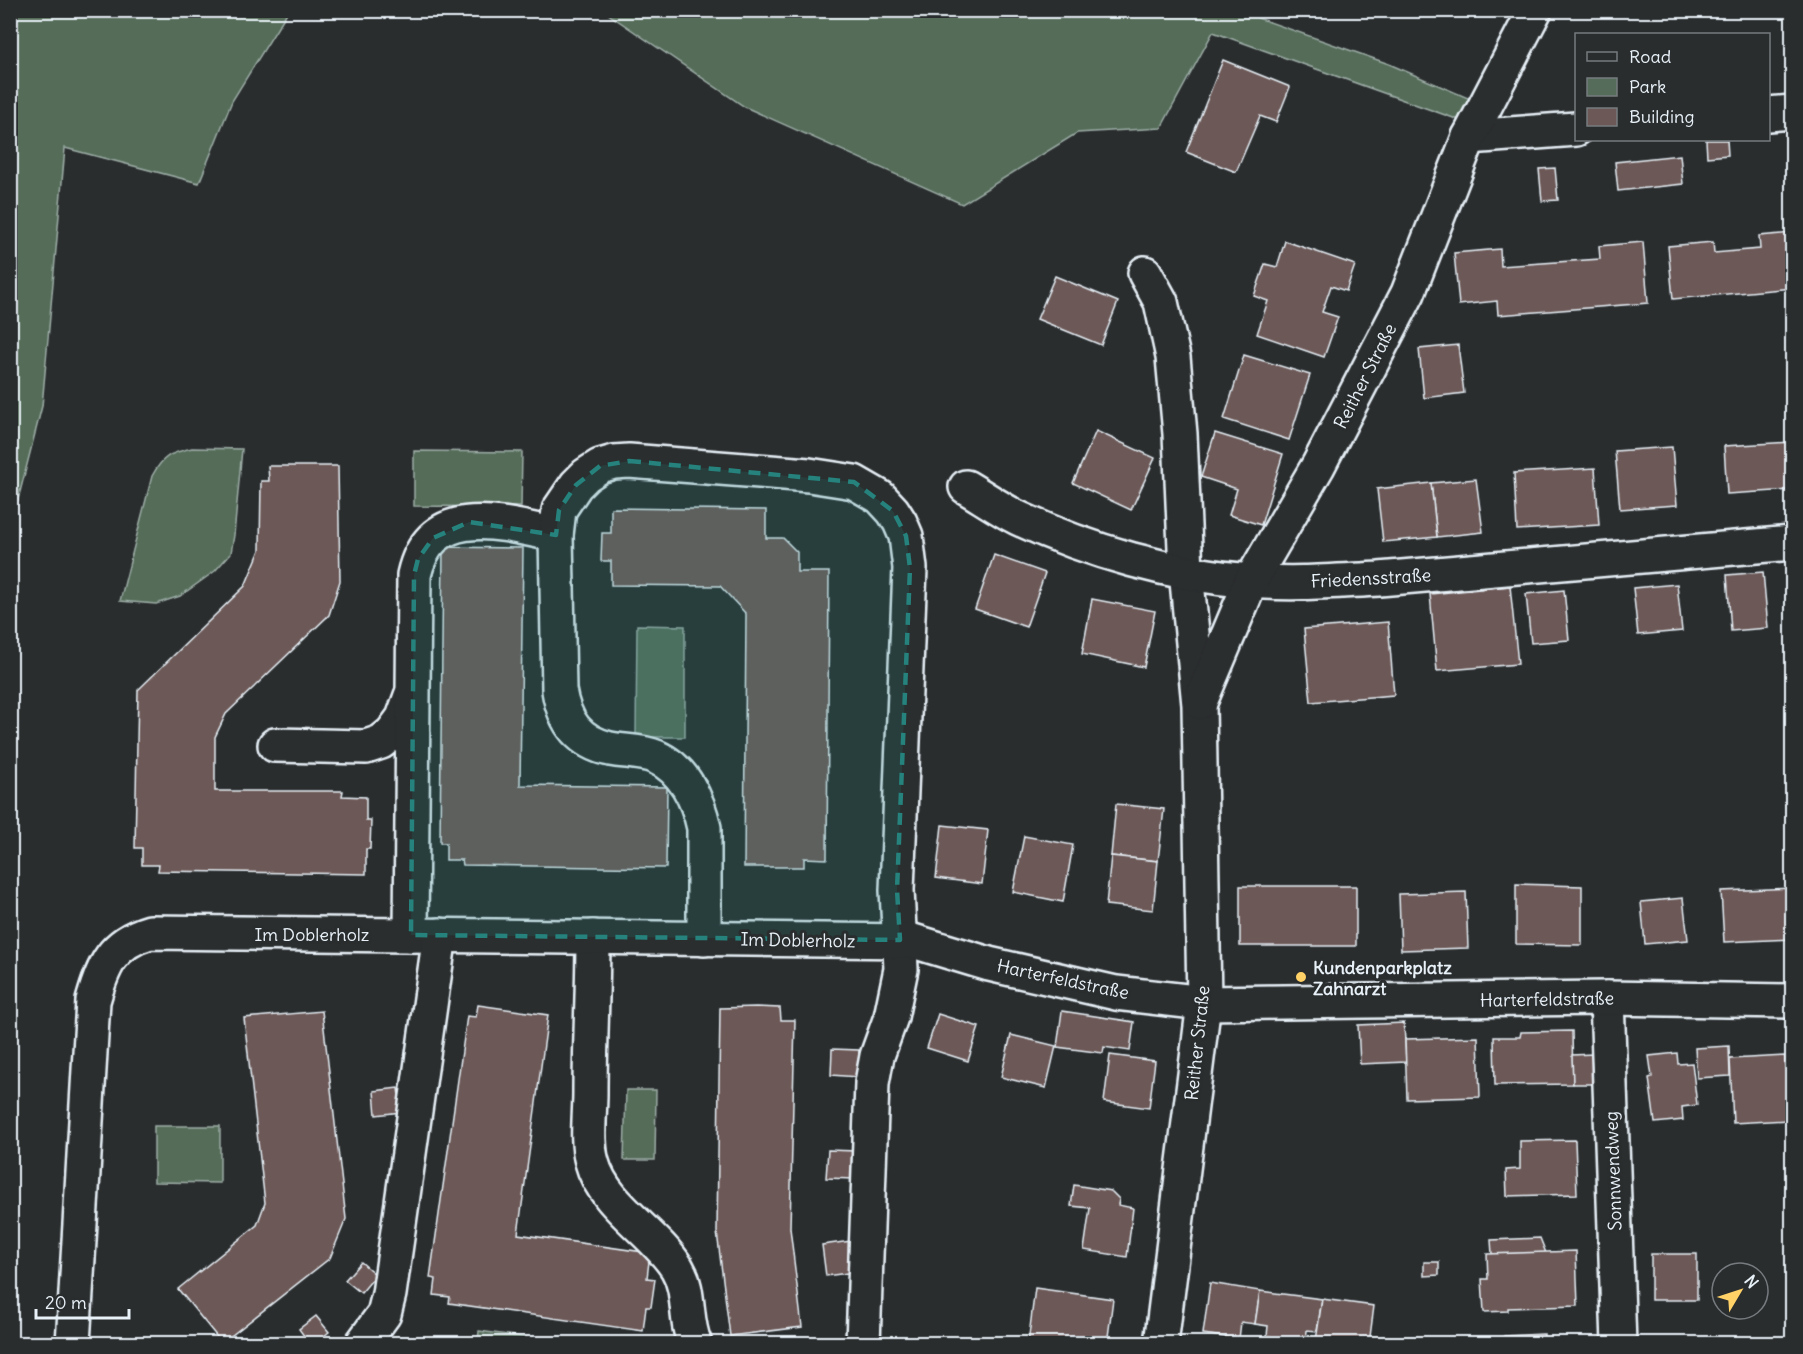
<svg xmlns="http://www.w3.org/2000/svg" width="1803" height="1354" viewBox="0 0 1803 1354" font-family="Delius,sans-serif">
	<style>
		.green { fill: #546c59; stroke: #9eaea8; stroke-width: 1.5 }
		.building { fill: #6c5957; stroke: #e8f1f8; stroke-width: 1.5 }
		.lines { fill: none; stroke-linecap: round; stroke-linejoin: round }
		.minor-casing { stroke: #e8f1f8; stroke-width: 38 }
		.minor { stroke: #2a2d2e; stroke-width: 33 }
		.marked { fill: #25827c; fill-opacity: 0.2; stroke: #25827c; stroke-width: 4.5; stroke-dasharray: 12 8; stroke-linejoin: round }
		.poi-dot { fill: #ffd166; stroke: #2a2d2e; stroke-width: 2 }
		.labels { text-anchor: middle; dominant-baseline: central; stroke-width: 6; stroke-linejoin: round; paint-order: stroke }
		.street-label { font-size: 18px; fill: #e8f1f8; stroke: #2a2d2e }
		.poi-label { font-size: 18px; font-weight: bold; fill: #e8f1f8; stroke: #2a2d2e; text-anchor: start }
	</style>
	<rect width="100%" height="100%" fill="#2a2d2e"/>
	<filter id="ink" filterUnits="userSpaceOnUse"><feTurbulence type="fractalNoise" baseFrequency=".0167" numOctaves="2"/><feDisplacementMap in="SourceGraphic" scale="12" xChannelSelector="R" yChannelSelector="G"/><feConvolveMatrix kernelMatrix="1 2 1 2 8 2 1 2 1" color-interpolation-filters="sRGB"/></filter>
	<g filter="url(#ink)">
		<g class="green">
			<polygon points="11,10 288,11 232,101 199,183 65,148 42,406 11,527"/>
			<polygon points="604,11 1259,11 1258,18 1389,64 1475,101 1462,121 1213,32 1161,128 1077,133 962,204 745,107"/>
			<path d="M 192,448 L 242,449 L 234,535 L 231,553 L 215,571 L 180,596 L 156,604 L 120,601 L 152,476 C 163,456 170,453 192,448 Z"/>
			<polygon points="414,451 522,452 521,507 414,506"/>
			<polygon points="637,625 685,626 685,737 636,737"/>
			<polygon points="626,1090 656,1090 655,1160 624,1160"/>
			<polygon points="154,1126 220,1126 220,1183 154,1182"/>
			<polygon points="479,1331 545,1340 544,1343 478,1343"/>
		</g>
		<g class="building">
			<polygon points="1223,60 1290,87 1276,122 1260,116 1236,172 1186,152"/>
			<polygon points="1706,140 1727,140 1728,155 1707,157"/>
			<polygon points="1680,155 1683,184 1618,191 1615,162"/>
			<polygon points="1555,168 1558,200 1542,201 1539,169"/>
			<polygon points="1792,233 1792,288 1673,299 1668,246 1713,242 1714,253 1760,249 1759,236"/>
			<polygon points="1285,241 1355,265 1346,291 1331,286 1322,312 1338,317 1324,357 1257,334 1268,301 1254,296 1265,264 1277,267"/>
			<polygon points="1643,242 1648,303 1498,315 1497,301 1459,305 1454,253 1500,249 1501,266 1600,259 1599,246"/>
			<polygon points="1055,276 1118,302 1101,345 1037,319"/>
			<polygon points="1458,345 1464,393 1424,398 1419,349"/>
			<polygon points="1244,355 1310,375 1289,440 1224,419"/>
			<polygon points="1096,431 1155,458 1131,510 1073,483"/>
			<polygon points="1215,433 1283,454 1261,525 1229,515 1237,489 1201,477"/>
			<polygon points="1792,442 1792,490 1727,494 1724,446"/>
			<polygon points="1672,447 1677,505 1620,509 1615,451"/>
			<polygon points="268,466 338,466 340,581 329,615 226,714 215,737 215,791 343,791 342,796 366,797 366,820 371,820 370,849 366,849 366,874 158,871 159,865 142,865 142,848 135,848 138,690 245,586 260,550 261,481 269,481"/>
			<polygon points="1595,468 1599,525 1517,530 1514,473"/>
			<polygon points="1476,479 1483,532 1437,537 1431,483"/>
			<polygon points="1431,483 1437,537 1383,542 1377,489"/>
			<polygon points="611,508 766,510 766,538 783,538 797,552 797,572 829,572 827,859 804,858 804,867 744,867 746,614 720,586 611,585 611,561 601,561 602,533 611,533"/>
			<polygon points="443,547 523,548 520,785 667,787 666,868 463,865 462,860 446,860 446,843 440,843"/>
			<polygon points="994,555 1045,573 1026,627 975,609"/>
			<polygon points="1763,572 1768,628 1731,631 1727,575"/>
			<polygon points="1677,584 1682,631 1638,635 1633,588"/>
			<polygon points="1510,586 1518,664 1437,671 1430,594"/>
			<polygon points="1564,590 1569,640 1531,643 1526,594"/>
			<polygon points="1092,599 1155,611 1144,667 1082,654"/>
			<polygon points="1388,622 1394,695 1311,702 1304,629"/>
			<polygon points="1116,804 1164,809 1158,861 1111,856"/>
			<polygon points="942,825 988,830 982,884 936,878"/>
			<polygon points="1024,836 1073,845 1063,902 1013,892"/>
			<polygon points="1111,856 1158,861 1153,910 1106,905"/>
			<polygon points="1516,884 1582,886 1582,945 1516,944"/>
			<rect x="1240" y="886" width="116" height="60"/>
			<polygon points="1792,888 1792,939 1724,942 1721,891"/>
			<polygon points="1466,892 1468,948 1401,950 1399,894"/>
			<polygon points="1683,898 1688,940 1645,944 1641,902"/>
			<polygon points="478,1005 548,1015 518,1234 650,1253 647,1278 655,1279 651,1307 646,1307 643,1331 449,1303 450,1297 434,1295 436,1279 430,1278 467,1016 476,1017"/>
			<polygon points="756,1007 780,1008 781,1020 795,1020 790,1228 802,1327 730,1336 717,1232 720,1008"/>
			<polygon points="322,1011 346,1219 330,1258 222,1343 178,1289 257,1225 265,1203 244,1018"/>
			<polygon points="1062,1011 1134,1022 1130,1051 1104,1047 1103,1053 1057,1047"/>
			<polygon points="938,1014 979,1027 968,1061 927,1048"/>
			<polygon points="1404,1023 1406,1062 1360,1064 1358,1025"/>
			<polygon points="1572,1031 1573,1084 1495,1085 1494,1037 1520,1037 1521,1032"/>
			<polygon points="1011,1035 1056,1046 1046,1088 1001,1077"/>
			<polygon points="1478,1037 1480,1097 1407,1099 1405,1039"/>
			<polygon points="1729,1046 1730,1076 1697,1078 1695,1048"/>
			<polygon points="832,1049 859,1050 858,1077 831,1075"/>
			<polygon points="1677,1053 1678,1064 1692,1063 1697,1105 1682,1107 1683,1120 1655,1123 1649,1078 1652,1077 1649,1056"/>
			<polygon points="1593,1054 1594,1084 1573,1084 1572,1055"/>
			<polygon points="1110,1055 1155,1061 1149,1108 1104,1102"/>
			<polygon points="1785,1056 1788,1120 1733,1123 1730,1059"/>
			<polygon points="398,1088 401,1112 376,1115 374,1091"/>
			<polygon points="1575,1140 1577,1194 1507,1196 1506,1170 1520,1169 1520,1141"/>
			<polygon points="828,1150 856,1151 854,1179 826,1178"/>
			<polygon points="1074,1185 1111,1191 1119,1199 1118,1205 1133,1208 1127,1257 1084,1250 1090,1208 1071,1206"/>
			<polygon points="1540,1238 1546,1253 1492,1254 1491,1240"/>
			<polygon points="851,1241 855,1272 826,1276 822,1245"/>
			<polygon points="1576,1251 1578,1306 1508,1308 1508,1311 1484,1312 1482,1279 1488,1279 1487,1254"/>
			<rect x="1651" y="1254" width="46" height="46"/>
			<polygon points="361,1262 376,1275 361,1293 345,1280"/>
			<polygon points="1424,1262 1439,1262 1439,1275 1424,1276"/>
			<polygon points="1210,1283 1260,1291 1255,1324 1241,1322 1239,1339 1203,1334"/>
			<polygon points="1035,1288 1113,1299 1107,1344 1028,1344"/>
			<polygon points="1260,1291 1322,1299 1317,1331 1307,1330 1306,1342 1267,1336 1268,1326 1255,1324"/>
			<polygon points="1322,1299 1374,1306 1369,1344 1331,1344 1316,1341"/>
			<polygon points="316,1316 329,1332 314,1344 310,1344 299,1329"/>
			<polygon points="1544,1334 1544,1344 1504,1344 1504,1336"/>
		</g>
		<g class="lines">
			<defs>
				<g id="minor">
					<polyline points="1768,114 1792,112"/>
					<polyline points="1469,137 1576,129"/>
					<polyline points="1145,273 1161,302 1173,357 1180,434 1186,571 1199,705 1204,1003 1161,1344"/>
					<path d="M 966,487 C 983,497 1000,509 1018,518 C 1089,551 1172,575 1251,581 C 1293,585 1337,581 1379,579 L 1792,543"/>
					<polyline points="1200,702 1251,581 1318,466 1408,293 1469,137 1535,10"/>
					<polyline points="275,745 366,747 381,742 392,733 403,718 411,696"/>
					<path d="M 411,935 L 414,575 C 431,501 502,523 556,535"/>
					<path d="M 593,937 C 593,989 590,1041 590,1093 C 590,1115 586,1141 592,1162 C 603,1205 655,1232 677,1268 C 691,1291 684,1320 695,1344"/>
					<path d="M 704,939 L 704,828 C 698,800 684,769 656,757 C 642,751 626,752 610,749 C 578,742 564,721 559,690 L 556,535 L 559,510 L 576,485 L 586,475 L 600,466 L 614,462 L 629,461 L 809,475 L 854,482 L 880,497 L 893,511 L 900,522 L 906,536 L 910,568 L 897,890 L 901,969 L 891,1017 L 877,1056 L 872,1083 L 863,1344"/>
					<polyline points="1607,998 1619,1344"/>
					<path d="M 73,1344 L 93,1001 C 103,966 112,943 150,932 L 913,941 L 989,964 L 1116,993 L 1204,1003 L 1607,998 L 1792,1001"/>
					<polyline points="362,1344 384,1314 389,1294 440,935"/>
				</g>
			</defs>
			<use href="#minor" class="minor-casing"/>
			<use href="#minor" class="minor"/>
		</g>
	</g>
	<path class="marked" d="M 629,461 L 854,482 L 893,511 L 906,536 L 910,568 L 897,890 L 900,940 L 411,935 L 414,575 L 418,559 L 433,538 L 469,522 L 556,535 L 559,510 L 576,485 L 600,466 Z"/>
	<circle class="poi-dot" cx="1301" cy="977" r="6"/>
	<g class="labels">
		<g class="street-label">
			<text transform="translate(1365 376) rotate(-63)">Reither Straße</text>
			<text transform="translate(1371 578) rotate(-3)">Friedensstraße</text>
			<text x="312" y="934">Im Doblerholz</text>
			<text transform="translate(798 940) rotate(1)">Im Doblerholz</text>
			<text transform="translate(1063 979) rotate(12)">Harterfeldstraße</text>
			<text transform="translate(1547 999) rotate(-1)">Harterfeldstraße</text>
			<text transform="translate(1197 1043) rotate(-84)">Reither Straße</text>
			<text transform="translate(1613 1171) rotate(-92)">Sonnwendweg</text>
		</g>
		<g class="poi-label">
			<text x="1313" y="967">Kundenparkplatz<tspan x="1313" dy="21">Zahnarzt</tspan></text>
		</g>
	</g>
	<rect width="1803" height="1354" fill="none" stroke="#2a2d2e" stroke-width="36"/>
	<rect x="18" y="18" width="1767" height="1318" fill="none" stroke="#e8f1f8" stroke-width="2" filter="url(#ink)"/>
	<rect x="1575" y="33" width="195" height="108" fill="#2a2d2e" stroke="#767b7f" stroke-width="1.5"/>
	<rect x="1587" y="52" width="30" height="9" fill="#2a2d2e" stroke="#767b7f" stroke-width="1.5"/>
	<text x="1629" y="63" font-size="18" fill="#e8f1f8">Road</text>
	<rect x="1587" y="78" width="30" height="18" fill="#546c59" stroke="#767b7f" stroke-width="1.5"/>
	<text x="1629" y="93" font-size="18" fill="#e8f1f8">Park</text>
	<rect x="1587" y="108" width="30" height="18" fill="#6c5957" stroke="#767b7f" stroke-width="1.5"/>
	<text x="1629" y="123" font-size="18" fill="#e8f1f8">Building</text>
	<g transform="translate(1740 1291) rotate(51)"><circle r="28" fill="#2a2d2e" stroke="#767b7f" stroke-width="1.5"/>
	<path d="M0-4.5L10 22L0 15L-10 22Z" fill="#ffd166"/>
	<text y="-9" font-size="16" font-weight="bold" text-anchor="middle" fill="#e8f1f8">N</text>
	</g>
	<path d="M36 1309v9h93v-9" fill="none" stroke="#e8f1f8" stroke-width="3"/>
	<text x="45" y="1309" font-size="18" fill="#e8f1f8" stroke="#2a2d2e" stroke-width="4.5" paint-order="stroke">20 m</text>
</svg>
